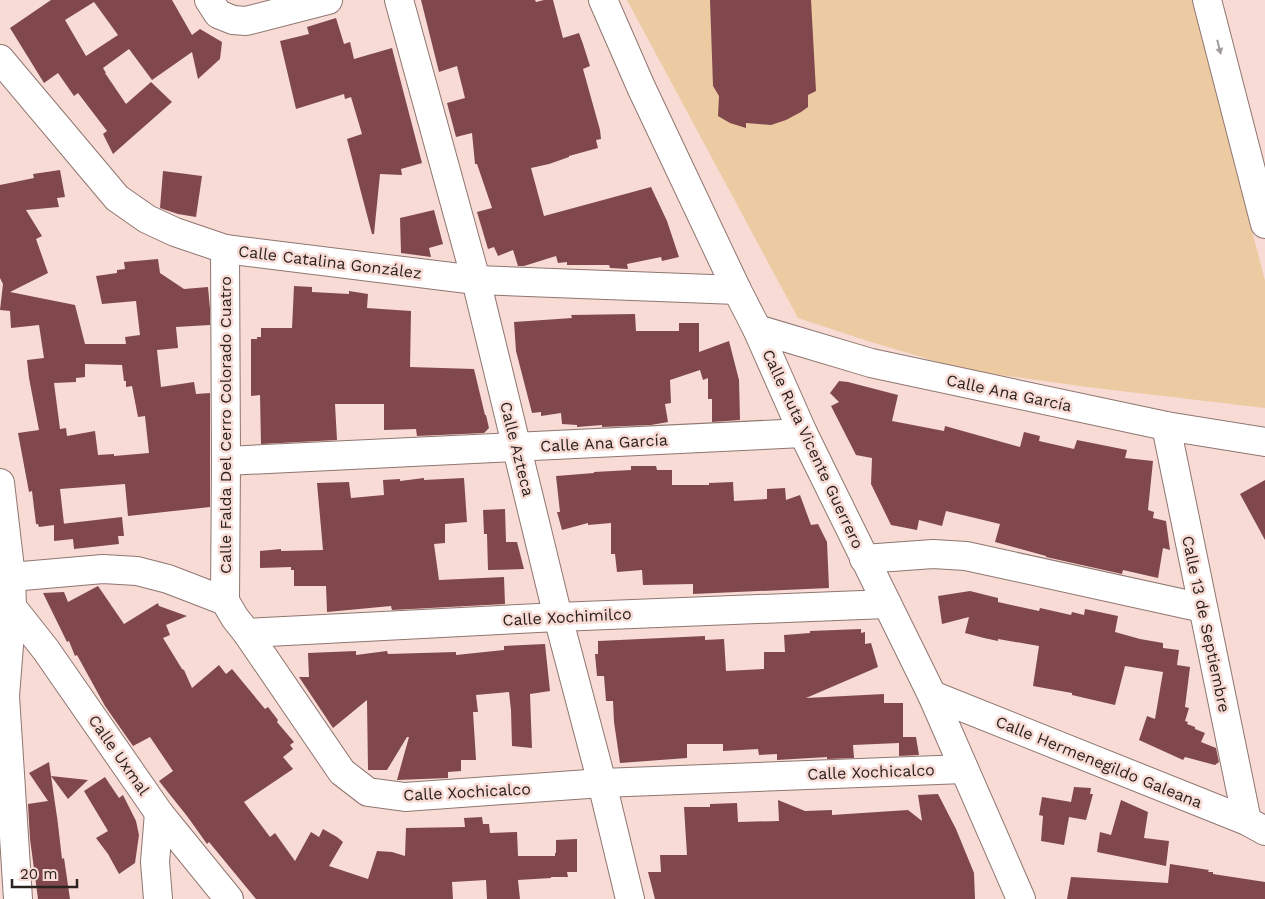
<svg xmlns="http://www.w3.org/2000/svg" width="1265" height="899" viewBox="0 0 1265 899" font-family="'Work Sans',sans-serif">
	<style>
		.green { fill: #eccaa2 }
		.building { fill: #80484d; fill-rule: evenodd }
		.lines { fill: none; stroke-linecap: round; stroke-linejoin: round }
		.minor-casing { stroke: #8f7670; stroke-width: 30 }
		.major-casing { stroke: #8f7670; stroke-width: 30 }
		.minor { stroke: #fff; stroke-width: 28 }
		.major { stroke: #fff; stroke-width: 28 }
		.oneway { fill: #a09c9b }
		.labels { text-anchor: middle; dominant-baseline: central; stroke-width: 5; stroke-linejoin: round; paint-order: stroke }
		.street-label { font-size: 16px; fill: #2c2220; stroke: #f7dbd4 }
	</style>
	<rect width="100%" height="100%" fill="#f7dbd4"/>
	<polygon class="green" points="627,0 1192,0 1265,281 1265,408 1087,387 965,370 871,342 798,318"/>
	<g class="building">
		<path d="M 51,0 L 172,0 L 192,35 L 200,29 L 222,42 L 220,59 L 198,79 L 192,52 L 152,80 L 129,49 L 103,68 L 106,73 L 105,73 L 126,104 L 151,82 L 172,102 L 113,154 L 103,134 L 107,131 L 78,93 L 74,96 L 58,73 L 44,83 L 10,28 ZM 94,2 L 118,35 L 86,56 L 65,20 Z"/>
		<polygon points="421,0 535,0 536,2 544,0 553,0 563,38 579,33 583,44 590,66 583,69 600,130 601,139 596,140 598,148 569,156 569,157 549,164 531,168 544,216 651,187 667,221 679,257 662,261 661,257 627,264 628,269 610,268 609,265 567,265 567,262 558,263 556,256 524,266 518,266 513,250 498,256 494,247 488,249 477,212 492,208 477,164 475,164 472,133 456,137 447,103 465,98 457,66 439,72"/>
		<polygon points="710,0 811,0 816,91 808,95 808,107 801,112 786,120 771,125 746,123 746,128 730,123 718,116 719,96 713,86"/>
		<polygon points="336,18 344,44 350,42 354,59 392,48 422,163 401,169 402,175 380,174 374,234 372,234 347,139 362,134 351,97 345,99 344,94 296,109 280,41 309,34 307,27"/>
		<path d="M 60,170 L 65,197 L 57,198 L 59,207 L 26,210 L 42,236 L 36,239 L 48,273 L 10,292 L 75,305 L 85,344 L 126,344 L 125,337 L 140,335 L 136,301 L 102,304 L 96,276 L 117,273 L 117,270 L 125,269 L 124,262 L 158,259 L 160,273 L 184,289 L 208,287 L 210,309 L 210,325 L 176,327 L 178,348 L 157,350 L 161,387 L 194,382 L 196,394 L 210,393 L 210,507 L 128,516 L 125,484 L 60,489 L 64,524 L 61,524 L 122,517 L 124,536 L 118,536 L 119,544 L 74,549 L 73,539 L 54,541 L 54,525 L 39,527 L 38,524 L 36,524 L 32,491 L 29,492 L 18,433 L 39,430 L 29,378 L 27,360 L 44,358 L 39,325 L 11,328 L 10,311 L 0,310 L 3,284 L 0,278 L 0,185 L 34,178 L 33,174 ZM 85,364 L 122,365 L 124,381 L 126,381 L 126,387 L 132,386 L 138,417 L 145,416 L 149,453 L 114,456 L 114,454 L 98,455 L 95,431 L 67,436 L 66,428 L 60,429 L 54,383 L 76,382 L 76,378 L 85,377 Z"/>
		<polygon points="163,171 202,176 196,217 178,214 160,208"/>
		<polygon points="434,210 443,244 429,248 431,257 401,253 400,218"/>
		<polygon points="294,286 312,287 312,292 349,294 349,291 368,294 367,308 411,311 410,367 474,369 485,415 486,415 489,428 484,433 417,436 416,429 384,430 384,404 335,404 337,440 261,444 260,395 251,396 251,339 257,339 257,337 261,337 261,328 292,328"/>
		<polygon points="635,314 636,331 679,331 679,323 699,323 699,352 729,341 739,380 740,420 712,422 712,399 708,399 708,378 703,380 700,370 670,380 671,403 665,404 668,422 651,425 602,427 602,425 577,427 577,425 562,424 561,413 541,416 541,412 532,413 516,351 514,322 572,318 571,315"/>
		<polygon points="839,381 848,382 898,395 892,421 944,431 945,426 1020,447 1024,432 1040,436 1039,441 1074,449 1077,440 1127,450 1125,458 1153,461 1148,510 1154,512 1153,518 1166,521 1170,550 1163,548 1158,578 1123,570 1122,574 1046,557 1046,556 995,542 1000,524 946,511 942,526 919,520 917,530 891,525 871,484 872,458 856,455 831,406 839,402 830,393"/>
		<polygon points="631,466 656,466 657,470 672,470 672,485 709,485 709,483 733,482 734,501 767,499 767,489 785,488 786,500 800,495 811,525 818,524 827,542 829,588 693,594 693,584 643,585 642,570 617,572 615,554 611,554 611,523 588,525 588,523 562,530 557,512 560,512 556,476 594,473 594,472 631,470"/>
		<polygon points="424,478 424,480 464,478 467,522 445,524 445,543 434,544 439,580 504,577 505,604 392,610 391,606 327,612 326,586 294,586 294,570 291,570 291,567 260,568 260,551 281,549 281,551 323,550 317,483 349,482 351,498 384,495 383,480 400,479 400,481"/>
		<polygon points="1265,480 1265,540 1240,494"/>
		<polygon points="505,509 506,542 517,542 524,569 488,570 487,534 484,534 483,510"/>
		<polygon points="98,586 124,624 158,603 159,606 187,616 166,625 170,635 163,638 182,669 184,670 192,688 219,665 226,674 232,669 265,709 268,707 278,720 277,722 294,742 290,745 293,749 283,757 293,769 244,802 270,837 275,833 295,861 311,832 319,837 323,829 337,837 343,842 329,866 368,879 377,851 392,852 405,856 406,828 465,827 464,818 482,817 483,824 489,824 490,833 517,832 518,856 555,856 555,853 556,853 556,840 577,839 577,872 567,872 568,877 551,877 551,878 518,880 520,899 487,899 486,880 452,882 453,899 256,899 209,842 207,844 187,816 159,781 173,771 150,737 133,746 105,706 77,655 75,656 69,641 67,642 43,593 64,592 68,602"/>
		<polygon points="970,591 998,598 998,602 1039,611 1040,608 1071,615 1072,612 1084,615 1085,609 1118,616 1115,632 1140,639 1163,643 1163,648 1179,650 1177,665 1190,667 1185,707 1189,708 1185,721 1188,722 1187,724 1195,727 1195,729 1205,733 1201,742 1216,748 1219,762 1215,765 1185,757 1183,760 1139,740 1147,716 1155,719 1163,672 1125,666 1115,705 1072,695 1072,693 1033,686 1039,646 998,639 998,641 984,638 965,633 969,617 942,624 938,596"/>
		<polygon points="861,629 861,633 865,632 865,644 871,643 878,667 806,698 884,694 884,703 903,703 903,737 916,737 919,755 899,756 899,743 853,745 854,758 827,759 827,757 777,760 777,754 759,755 758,749 723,751 723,744 687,744 687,758 620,763 614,722 613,701 606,701 604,676 597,676 595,654 598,654 598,641 705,636 705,640 724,639 726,671 764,669 764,652 785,652 784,635 810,633 810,631"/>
		<polygon points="545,644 550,691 530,694 532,748 512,746 511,710 509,692 476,695 478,712 473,712 476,760 461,760 461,771 448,772 448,778 397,780 409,737 407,737 387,770 368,770 367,700 333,728 299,677 309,677 308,653 356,651 356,655 387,651 388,654 456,652 456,655 504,650 504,646"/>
		<polygon points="49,762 51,776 88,780 68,799 51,776 57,817 57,816 62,859 64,858 70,899 38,899 30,839 28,804 48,801 29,773"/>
		<polygon points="105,777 119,798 123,795 136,821 139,835 135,863 119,874 108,854 96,838 108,831 84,791"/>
		<polygon points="1074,787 1091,788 1090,794 1093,794 1086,820 1069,817 1064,845 1041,841 1043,816 1039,815 1042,797 1071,802"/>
		<polygon points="938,794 956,829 974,873 975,899 655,899 648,872 661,872 660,855 687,855 684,807 710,807 710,804 737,803 738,822 779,821 778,800 805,811 832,810 832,815 908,810 922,821 918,795"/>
		<polygon points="1121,800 1148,812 1144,838 1169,841 1166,866 1097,852 1100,832 1111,835"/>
		<polygon points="1170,864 1209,870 1208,872 1213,872 1213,874 1265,882 1265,899 1067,899 1071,877 1168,883"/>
	</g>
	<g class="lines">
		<defs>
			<g id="minor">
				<polyline points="209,0 218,14 233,20 246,21 328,0"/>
				<polyline points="399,0 476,280 558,617 602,783 630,899"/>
				<polyline points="0,59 117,198 147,219 175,232 225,249 476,280 737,290"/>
				<polyline points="757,329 871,363 1166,426 1265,442"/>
				<polyline points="1166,426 1247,821"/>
				<polyline points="226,461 803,433"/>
				<polyline points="0,483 11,577 12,607 5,696 18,899"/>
				<polyline points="864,559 933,554 966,556 1203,608"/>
				<polyline points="11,577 103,569 137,571 168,579 225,601 235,618 247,633 342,772 368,792 405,797 602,783 964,769"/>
				<polyline points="225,601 226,461 225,249"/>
				<polyline points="12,607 46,650 159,813 229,899"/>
				<polyline points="247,633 558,617 887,604"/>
				<polyline points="158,899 155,862 159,813"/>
			</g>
			<g id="major">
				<polyline points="603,0 641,87 737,290 757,329 803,433 932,695 1021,899"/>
				<polyline points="1207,0 1265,224"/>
				<polyline points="932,695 1247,821 1265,831"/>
			</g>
		</defs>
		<use href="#minor" class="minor-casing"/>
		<use href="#major" class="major-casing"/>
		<use href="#minor" class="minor"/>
		<use href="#major" class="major"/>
	</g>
	<defs><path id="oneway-solid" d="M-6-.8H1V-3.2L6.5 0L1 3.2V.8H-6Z" transform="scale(1.25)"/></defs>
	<use class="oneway" href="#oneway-solid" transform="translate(1219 47) rotate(76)"/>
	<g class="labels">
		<g class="street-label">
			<text transform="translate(330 262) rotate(7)">Calle Catalina González</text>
			<text transform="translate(1009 393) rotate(12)">Calle Ana García</text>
			<text transform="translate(225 425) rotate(-90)">Calle Falda Del Cerro Colorado Cuatro</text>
			<text transform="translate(604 443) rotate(-3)">Calle Ana García</text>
			<text transform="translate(517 449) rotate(76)">Calle Azteca</text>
			<text transform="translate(813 449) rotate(65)">Calle Ruta Vicente Guerrero</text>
			<text transform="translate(567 617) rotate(-3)">Calle Xochimilco</text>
			<text transform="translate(1206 624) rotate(78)">Calle 13 de Septiembre</text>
			<text transform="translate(119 755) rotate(55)">Calle Uxmal</text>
			<text transform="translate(1099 762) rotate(22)">Calle Hermenegildo Galeana</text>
			<text transform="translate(871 772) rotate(-2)">Calle Xochicalco</text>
			<text transform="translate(467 792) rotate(-3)">Calle Xochicalco</text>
		</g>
	</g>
	<path d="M12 879v8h65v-8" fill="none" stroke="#2c2220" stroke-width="2.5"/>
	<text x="20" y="879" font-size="15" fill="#2c2220" stroke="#f7dbd4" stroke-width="4" paint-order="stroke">20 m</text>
</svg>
